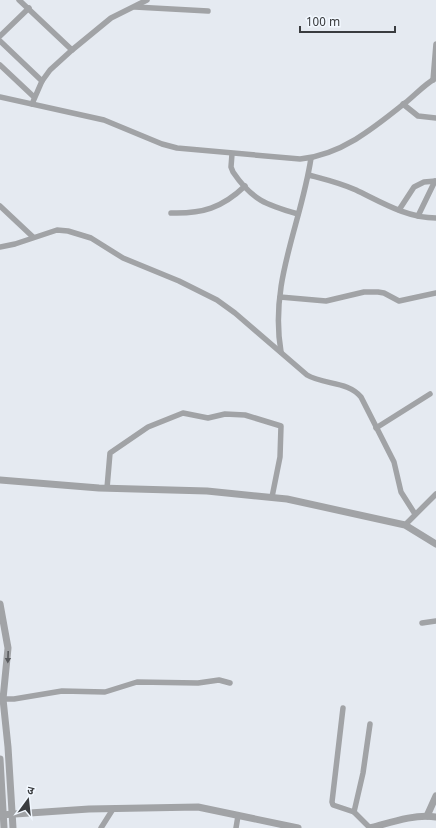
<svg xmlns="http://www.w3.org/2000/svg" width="436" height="828" viewBox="0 0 436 828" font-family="Georgia,'Noto Sans Devanagari',serif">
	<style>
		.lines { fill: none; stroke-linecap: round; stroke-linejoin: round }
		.minor { stroke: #a1a3a6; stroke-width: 5.5 }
		.tertiary { stroke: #a1a3a6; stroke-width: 7 }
		.oneway { fill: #595b5e }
	</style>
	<rect width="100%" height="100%" fill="#e5eaf1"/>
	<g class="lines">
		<g class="minor">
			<polyline points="19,0 72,50"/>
			<polyline points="135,7 208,11"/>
			<polyline points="0,36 29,8"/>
			<polyline points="0,41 42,81"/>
			<polyline points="0,65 34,97"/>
			<polyline points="433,80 436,44"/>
			<path d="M 0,97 L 104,120 L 162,144 L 177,148 L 300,159 C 341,155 374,128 405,103 C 415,95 425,84 436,78"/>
			<polyline points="32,104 42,81 50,70 72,50 111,18 147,0"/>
			<polyline points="403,104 418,116 436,118"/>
			<path d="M 232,154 L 231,167 L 233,172 C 252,200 266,205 298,214"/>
			<path d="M 309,175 C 324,179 341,183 356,190 C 381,202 407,218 436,218"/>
			<polyline points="0,206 33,237"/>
			<polyline points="399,210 414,187 424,182 436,181"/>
			<path d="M 171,213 C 202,214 222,208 245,186"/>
			<polyline points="418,216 435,181"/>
			<path d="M 0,247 L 15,244 L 57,230 L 68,231 L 91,238 L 123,258 L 179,281 L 217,300 L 235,313 L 307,375 C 324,385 348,381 361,397 L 394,462 L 401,492 L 415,514"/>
			<polyline points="280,297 326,301 364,292 378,292 384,293 399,301 436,293"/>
			<path d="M 281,352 C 269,282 301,225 311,158"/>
			<polyline points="376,428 430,394"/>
			<polyline points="107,488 110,453 148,427 183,413 208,418 225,414 245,415 281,426 280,457 272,497"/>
			<polyline points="405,525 436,494"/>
			<polyline points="422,623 436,621"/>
			<polyline points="0,699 14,699 62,691 105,692 137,682 198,683 219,680 230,683"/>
			<polyline points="343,708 332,802 333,805 354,812 370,828"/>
			<polyline points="354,812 363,773 370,724"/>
			<polyline points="101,828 113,809"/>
			<polyline points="236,828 238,816"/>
		</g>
		<g class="tertiary">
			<polyline points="0,480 99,488 207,491 287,499 405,525 436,544"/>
			<polyline points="0,604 8,648 3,699 8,747 13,828"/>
			<polyline points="0,759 4,828"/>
			<polyline points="0,815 89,809 198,807 298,828"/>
			<polyline points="427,816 436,796"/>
			<path d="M 370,828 C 392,822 414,814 436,817"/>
		</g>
	</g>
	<defs><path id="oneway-solid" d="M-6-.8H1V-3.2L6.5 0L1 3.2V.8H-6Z"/></defs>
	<use class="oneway" href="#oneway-solid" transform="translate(8 657) rotate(92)"/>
	<g transform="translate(28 800) rotate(15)" stroke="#f2f8ff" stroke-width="3" paint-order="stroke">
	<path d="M0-3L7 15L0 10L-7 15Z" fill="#3a3c3f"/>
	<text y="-6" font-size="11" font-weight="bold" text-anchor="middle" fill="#3a3c3f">उ</text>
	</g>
	<path d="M300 26v6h95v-6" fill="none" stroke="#3a3c3f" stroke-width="2"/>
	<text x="306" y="26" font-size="12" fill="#3a3c3f" stroke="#f2f8ff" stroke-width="3" paint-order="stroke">100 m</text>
</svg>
